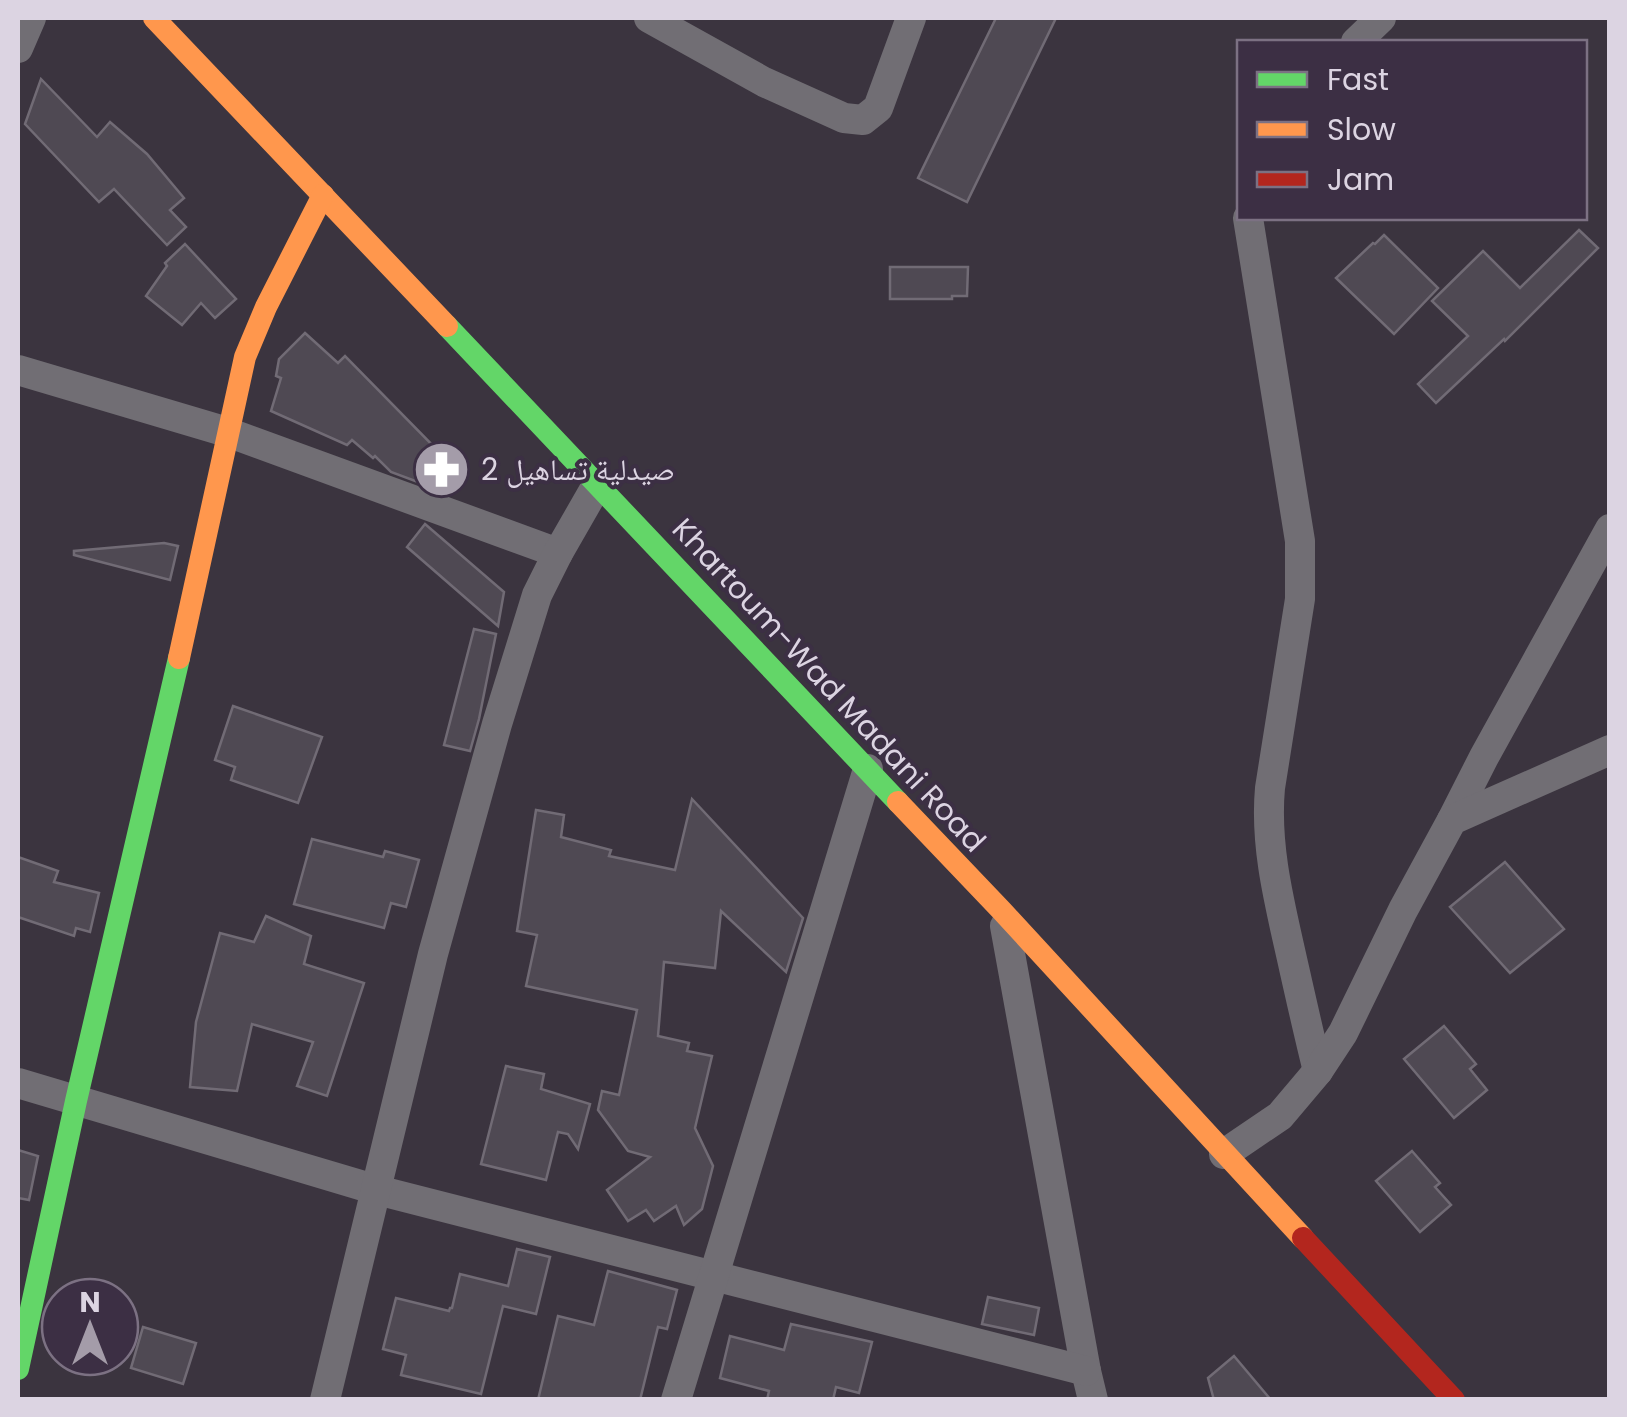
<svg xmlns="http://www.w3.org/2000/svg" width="1627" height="1417" viewBox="0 0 1627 1417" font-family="Poppins,'Noto Naskh Arabic',sans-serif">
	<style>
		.building { fill: #4f4953; stroke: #716b75; stroke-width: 2.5 }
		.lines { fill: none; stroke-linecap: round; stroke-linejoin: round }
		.street { stroke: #716e74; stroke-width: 30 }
		.fast { stroke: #63d668; stroke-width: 22 }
		.slow { stroke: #ff974d; stroke-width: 22 }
		.jam { stroke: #b3261e; stroke-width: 22 }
		.labels { text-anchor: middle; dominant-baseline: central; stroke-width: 8; stroke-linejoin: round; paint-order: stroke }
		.poi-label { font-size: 30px; fill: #dcd4e2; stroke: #3c2f44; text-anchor: start }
		.street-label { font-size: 30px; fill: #dcd4e2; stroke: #3c2f44 }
	</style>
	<rect width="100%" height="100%" fill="#3b343f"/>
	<g class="building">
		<polygon points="996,18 1056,18 967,202 918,178"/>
		<polygon points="41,79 97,137 110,122 147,154 184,198 170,210 186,227 167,245 114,189 99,202 25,124"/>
		<polygon points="1579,230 1598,248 1505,341 1504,339 1436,403 1418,384 1468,336 1432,301 1483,251 1520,288"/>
		<polygon points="1384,235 1438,288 1394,334 1336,278 1373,243 1375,244"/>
		<polygon points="185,244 236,299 215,318 201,303 182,325 146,296 167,266 165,263"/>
		<polygon points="890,267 968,267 967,296 952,296 952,299 890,299"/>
		<polygon points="305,333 338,363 345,356 449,462 426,485 391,472 375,456 373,458 352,440 347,445 271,411 281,378 276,376 279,359"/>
		<polygon points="425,524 504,592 498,626 407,547"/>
		<polygon points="164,543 178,546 170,580 74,555 74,551"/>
		<polygon points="474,629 496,634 479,719 470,751 444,745"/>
		<polygon points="233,706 322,737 298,803 231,780 235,767 215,760"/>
		<polygon points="692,799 803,918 786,972 721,911 715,968 664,962 658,1036 689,1043 687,1051 712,1056 695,1128 713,1166 702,1209 684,1225 676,1206 654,1221 646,1210 628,1221 607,1190 650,1157 628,1151 598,1110 602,1091 619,1095 637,1010 526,986 537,935 517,931 536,810 564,815 561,837 611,850 609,856 675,870"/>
		<polygon points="312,839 383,857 385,851 419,860 406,907 391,903 384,928 294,904"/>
		<polygon points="18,857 58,871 54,882 99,893 90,932 76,928 74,936 18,917"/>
		<polygon points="1505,862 1564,929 1510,973 1450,907"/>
		<polygon points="266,916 311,936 304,964 364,983 327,1096 297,1086 313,1042 252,1024 237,1091 190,1087 196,1022 220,933 254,942"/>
		<polygon points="1444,1026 1476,1064 1470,1069 1487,1090 1454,1118 1404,1059"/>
		<polygon points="506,1066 544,1074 541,1089 590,1104 578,1149 568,1134 558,1132 546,1180 481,1164"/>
		<polygon points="18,1150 38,1156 29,1200 18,1198"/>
		<polygon points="1412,1151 1440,1183 1435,1187 1451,1205 1420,1232 1376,1181"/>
		<polygon points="517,1249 550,1257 536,1314 503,1306 481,1394 401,1375 406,1355 383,1349 396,1298 449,1311 450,1308 452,1308 460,1274 508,1286"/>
		<polygon points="608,1271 677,1290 667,1329 658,1327 640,1400 538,1400 558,1316 594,1325"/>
		<polygon points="988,1297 1039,1308 1034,1335 982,1324"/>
		<polygon points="791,1324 872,1342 859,1393 836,1387 833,1400 767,1400 769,1391 720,1378 730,1336 784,1350"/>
		<polygon points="143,1327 196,1343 183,1384 131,1368"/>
		<polygon points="1234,1356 1271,1400 1214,1400 1208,1378"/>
	</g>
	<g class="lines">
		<g class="street">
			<polyline points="649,18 764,82 844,118 863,120 878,108 911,18"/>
			<polyline points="1356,42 1381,18"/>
			<polyline points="18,48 31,18"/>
			<path d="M 1248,218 L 1300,541 L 1300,599 L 1270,788 C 1265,843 1278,897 1290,950 C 1299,990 1308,1031 1318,1071"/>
			<polyline points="18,370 227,432 558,553"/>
			<polyline points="1452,820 1484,757 1610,529"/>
			<polyline points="1005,926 1086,1371 1093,1400"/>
			<polyline points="18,1083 377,1190 1086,1371"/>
			<polyline points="1224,1154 1280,1116 1318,1071 1343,1033 1403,910 1452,820 1610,750"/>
			<polyline points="325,1400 433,954 497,724 537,595 558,553 597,485"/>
			<polyline points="676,1400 868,769"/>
		</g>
		<g class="fast">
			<polyline points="447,326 898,802"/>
			<polyline points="18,1369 76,1101 179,658"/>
		</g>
		<g class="slow">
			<polyline points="154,18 447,326"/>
			<polyline points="179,658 245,357 266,307 323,195"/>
			<polyline points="898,802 1002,911 1303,1238"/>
		</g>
		<polyline class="jam" points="1303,1238 1454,1400"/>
	</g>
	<defs>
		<symbol id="pharmacy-disc" viewBox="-11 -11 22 22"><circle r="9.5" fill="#a49ca9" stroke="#3c2f44"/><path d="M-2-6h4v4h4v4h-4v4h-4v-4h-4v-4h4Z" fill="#fff"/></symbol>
	</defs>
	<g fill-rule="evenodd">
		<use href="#pharmacy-disc" x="410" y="438" width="63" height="63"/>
	</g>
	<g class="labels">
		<g class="poi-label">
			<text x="481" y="469">صيدلية تساهيل 2</text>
		</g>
		<g class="street-label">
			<text transform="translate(829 685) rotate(47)">Khartoum-Wad Madani Road</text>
		</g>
	</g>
	<rect width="1627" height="1417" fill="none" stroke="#dcd4e2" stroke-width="40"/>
	<rect x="1237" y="40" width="350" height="180" fill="#3c2f44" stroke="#7c7183" stroke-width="2.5"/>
	<rect x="1257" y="72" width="50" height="15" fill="#63d668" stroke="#7c7183" stroke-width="2.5"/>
	<text x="1327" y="90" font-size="30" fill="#dcd4e2">Fast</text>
	<rect x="1257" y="122" width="50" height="15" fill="#ff974d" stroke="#7c7183" stroke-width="2.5"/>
	<text x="1327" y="140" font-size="30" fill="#dcd4e2">Slow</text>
	<rect x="1257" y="172" width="50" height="15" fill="#b3261e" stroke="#7c7183" stroke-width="2.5"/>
	<text x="1327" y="190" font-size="30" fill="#dcd4e2">Jam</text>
	<g transform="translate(90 1327)"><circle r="48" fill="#3c2f44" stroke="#7c7183" stroke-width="2.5"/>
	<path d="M0-8L18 38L0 25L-18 38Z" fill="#a49ca9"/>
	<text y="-15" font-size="28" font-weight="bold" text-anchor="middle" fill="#dcd4e2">N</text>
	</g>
</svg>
